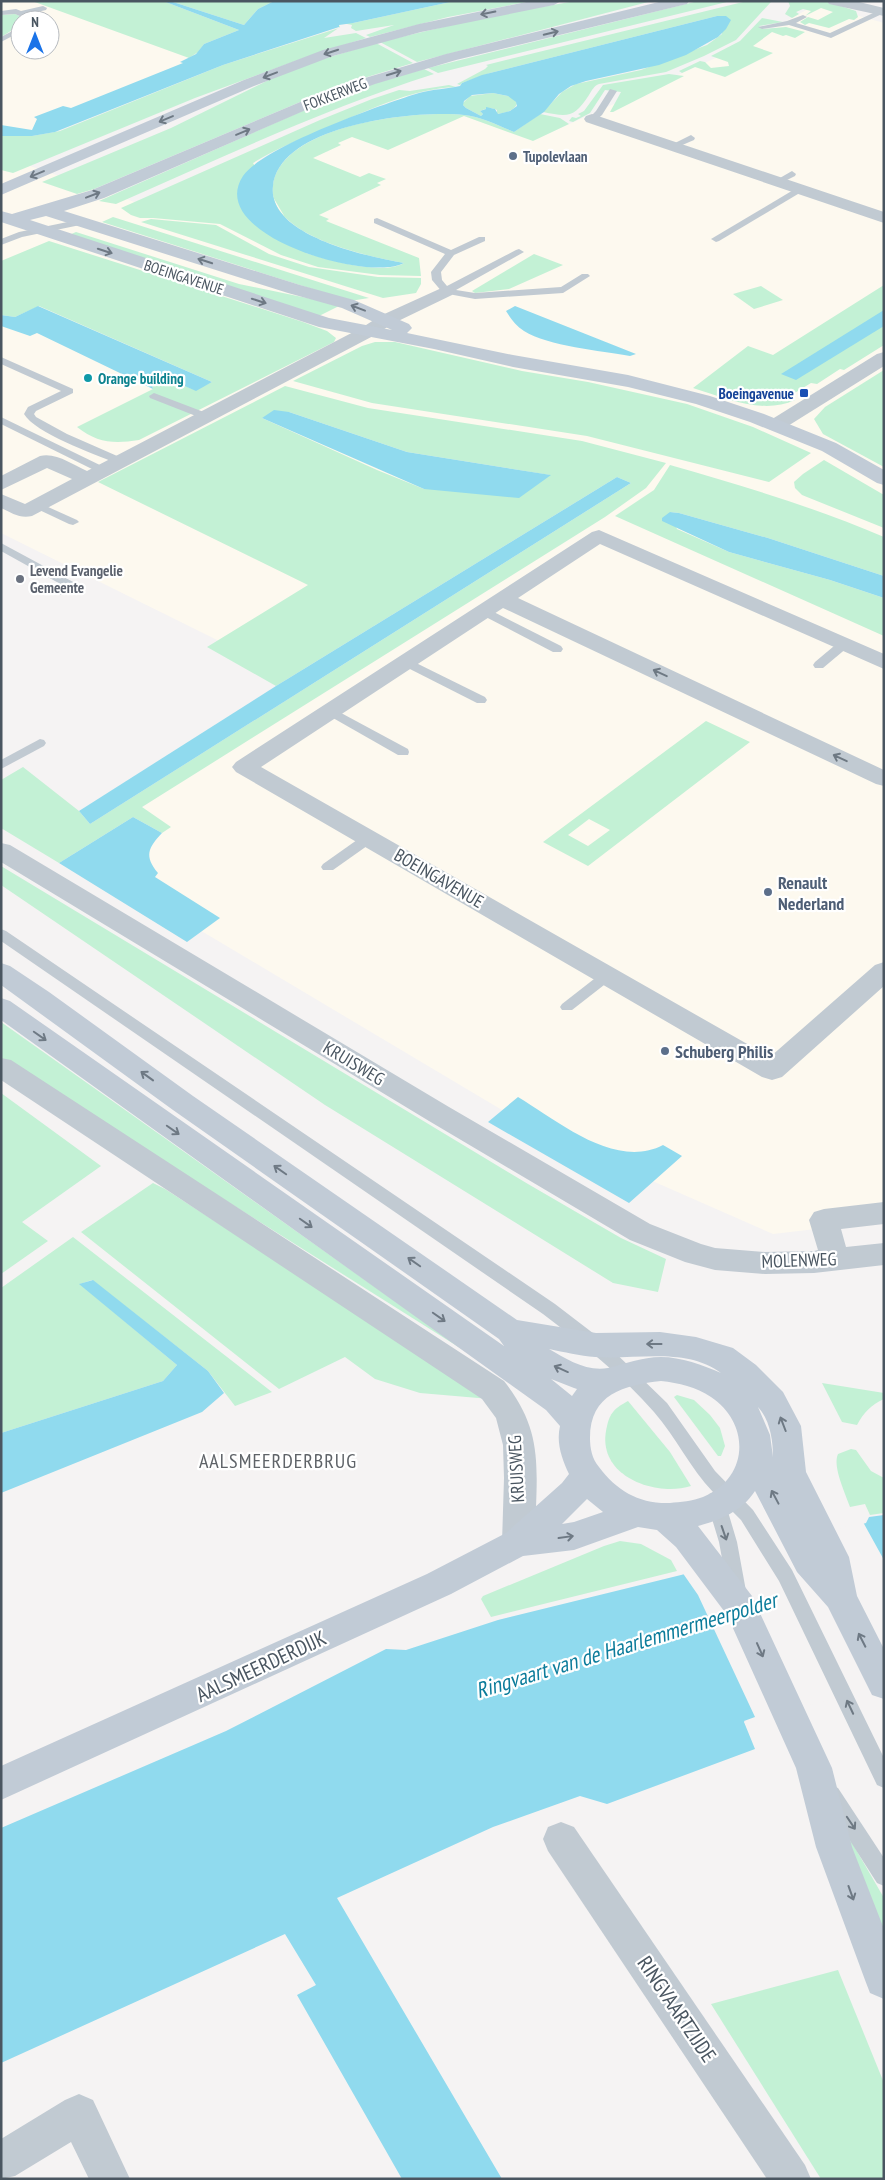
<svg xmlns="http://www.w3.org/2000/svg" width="885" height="2180" viewBox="0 0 885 2180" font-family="'PT Sans Narrow',sans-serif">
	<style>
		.commercial { fill: #fdf9ef; fill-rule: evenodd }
		.green { fill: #c3f1d5; fill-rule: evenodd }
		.water { fill: #90daee; fill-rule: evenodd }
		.pier { fill: #f5f3f3 }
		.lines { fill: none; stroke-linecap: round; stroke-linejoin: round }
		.lane { fill: #c1cad2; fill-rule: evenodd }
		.street { fill: #c1cad2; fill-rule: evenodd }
		.secondary { fill: #c1cbd6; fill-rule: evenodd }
		.oneway { stroke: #6e7984 }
		.oneway2 { stroke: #6e7983 }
		.service-dot { fill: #5c6f8a; stroke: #fff; stroke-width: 2 }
		.culture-dot { fill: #0f9aa8; stroke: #fff; stroke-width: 2 }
		.transit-dot { fill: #1a4fb4; stroke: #fff; stroke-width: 2 }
		.worship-dot { fill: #6b7280; stroke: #fff; stroke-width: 2 }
		.labels { text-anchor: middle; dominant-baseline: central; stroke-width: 4.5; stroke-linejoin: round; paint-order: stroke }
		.far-street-label { font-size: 15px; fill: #4a5661; stroke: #fff }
		.far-service-label { font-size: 15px; font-weight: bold; fill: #4e5e75; stroke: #fff; text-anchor: start }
		.far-culture-label { font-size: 15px; font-weight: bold; fill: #0d838f; stroke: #fff; text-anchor: start }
		.far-transit-label { font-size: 15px; font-weight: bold; fill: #164399; stroke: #fff; text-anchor: end }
		.far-worship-label { font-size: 15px; font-weight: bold; fill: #5b616d; stroke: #fff; text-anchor: start }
		.street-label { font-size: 18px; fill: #4a5661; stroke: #fff }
		.service-label { font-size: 18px; font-weight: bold; fill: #4e5e75; stroke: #fff; text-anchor: start }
		.quarter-label { font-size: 20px; letter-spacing: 1px; fill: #5f6368; stroke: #fff }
		.near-street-label { font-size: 21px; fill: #4a5661; stroke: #fff }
		.near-water-label { font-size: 22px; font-style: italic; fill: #0c7c9b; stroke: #fff }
	</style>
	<rect width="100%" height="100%" fill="#f5f3f3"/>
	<g class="commercial">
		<path d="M 1,1 L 62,1 L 222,59 L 1,148 ZM 20,20 L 50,20 L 50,50 L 20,50 Z"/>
		<polygon points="817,4 884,23 884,1221 773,1234 534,1129 72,854 318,690 1,533 1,156 152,208 405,96 534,140 740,47"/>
	</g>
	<g class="green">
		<polygon points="32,1 163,1 239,30 204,44 198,52 189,58"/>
		<polygon points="170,1 274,1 258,9 244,25"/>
		<polygon points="455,1 532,1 448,17 370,37 366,35 394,25 356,31 351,28 352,25 342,23 353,23"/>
		<polygon points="575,1 652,1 417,62 380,42 481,18"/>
		<polygon points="698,1 731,1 438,73 428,68"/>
		<path d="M 747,1 L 771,2 L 736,40 L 704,56 L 666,72 L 599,84 C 594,86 592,90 589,95 C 574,118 568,117 543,112 L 562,92 L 576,84 L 641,70 L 707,45 L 722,34 L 717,16 L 490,73 L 462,83 L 460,85 L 457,84 L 485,69 L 488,66 L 486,65 Z"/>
		<polygon points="788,1 825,1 856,11 858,17 854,20 849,19 829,28 809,23 805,25 800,22 808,17 818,20 833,12 821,8 805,16 811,11 803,9 796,12 799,14 792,18 785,14 790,6"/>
		<path d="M 15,14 L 20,16 C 20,26 10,32 1,37 L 1,15 Z"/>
		<polygon points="762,18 783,22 759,26 763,29 786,27 805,32 795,38 786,35 783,36 772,32 753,46 773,53 725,77 695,67 682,73 679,71 700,61 705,62 711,68 729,66 728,62 711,56 740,41"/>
		<polygon points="339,25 340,27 324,38 356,33 366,38 309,56 195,98 13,173 1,170 1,136 32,136 60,131 223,65 339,28"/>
		<polygon points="376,43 413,63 354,81 312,97 94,189 77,194 42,182 171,128 271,79 317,61"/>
		<path d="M 424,69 L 434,74 C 324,109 221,158 116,204 L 99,201 L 309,108 L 376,83 Z"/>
		<polygon points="669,74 684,76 613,112 610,112 621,92 605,90 590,113 573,122 569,121 572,117 576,118 581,116 578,114 584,111 603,85"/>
		<path d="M 449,85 L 456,87 C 412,88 362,113 322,130 C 299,140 275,149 253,163 L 306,253 C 329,260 383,276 404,263 C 370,257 266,236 273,185 C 282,124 416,110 464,115 C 480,116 499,126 514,132 L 540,114 L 560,118 L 569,124 L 533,141 L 464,116 L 388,150 L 352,137 L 338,143 L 341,145 L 313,158 L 360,177 L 369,173 L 386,179 L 377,183 L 381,185 L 319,215 L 329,219 L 326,221 L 419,258 L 421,276 L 380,275 L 318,267 L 281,255 L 220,224 L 153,218 L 140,218 L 131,215 L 121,208 L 320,120 L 372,99 L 399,90 L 410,91 Z"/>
		<path d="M 493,93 L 512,97 L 517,103 C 515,111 505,113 497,114 L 497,110 C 492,107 486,108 480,111 L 483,114 L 481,116 L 466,108 L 462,104 L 470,96 Z"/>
		<polygon points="113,217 369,298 350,301 102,222"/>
		<polygon points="151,219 216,225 269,254 309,267 378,277 421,278 421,284 416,293 383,298 141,222"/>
		<polygon points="76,232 239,284 341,305 319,316 69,235"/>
		<path d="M 49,241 L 303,322 L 327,331 L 336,338 L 334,342 L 139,440 C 114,444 97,443 77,427 L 153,389 L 152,385 L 158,380 L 180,384 L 195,390 L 212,382 L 39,306 L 15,317 L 1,315 L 1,261 Z"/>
		<polygon points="534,254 563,265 509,289 475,293 472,291"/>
		<path d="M 884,285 L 884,345 L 844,370 L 840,369 L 817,384 L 811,383 L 793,394 L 795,400 C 763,415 725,398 693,388 L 748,346 L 773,355 Z"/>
		<polygon points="761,286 783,300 754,309 733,294"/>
		<polygon points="375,342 395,342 522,371 588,382 687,404 753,427 811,453 769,482 587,436 372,403 293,381 362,346"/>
		<polygon points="884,370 884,467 823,434 814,419 825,407"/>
		<path d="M 285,386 L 368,408 L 582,441 L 666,463 L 646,488 L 605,517 L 142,807 L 171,827 L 162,833 L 133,817 L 59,863 L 1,828 L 1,780 L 23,767 L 79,811 L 90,824 L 631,483 L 617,477 L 276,686 L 207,647 L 308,585 L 98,482 ZM 289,412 L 407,452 L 550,475 L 424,489 L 377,470 L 262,418 Z"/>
		<polygon points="824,460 884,495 884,528 802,495 795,488 794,482 803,474"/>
		<path d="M 670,465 C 743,486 814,507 884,537 L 884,576 L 768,538 L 679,513 L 670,512 L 677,529 L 729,552 L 830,580 L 884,598 L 884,636 L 615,516 L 654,490 Z"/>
		<path d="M 706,721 L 750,742 L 588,866 L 543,842 ZM 589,819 L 610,830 L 588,846 L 568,835 Z"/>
		<polygon points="1,866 528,1184 621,1238 666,1259 658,1292 613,1283 325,1105 1,885"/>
		<polygon points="1,1022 468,1353 1,1059"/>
		<polygon points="1,1093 101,1166 22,1222 48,1241 1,1274"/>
		<polygon points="153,1183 165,1189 490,1399 420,1393 375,1379 345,1357 279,1389 81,1232"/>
		<polygon points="73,1237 272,1392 235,1406 208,1371 92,1280 80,1284 177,1365 163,1381 1,1433 1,1288"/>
		<path d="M 822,1383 L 884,1393 L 884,1399 C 871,1405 864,1412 857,1425 L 842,1422 Z"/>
		<polygon points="677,1395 694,1400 710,1415 720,1428 725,1446 721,1456 718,1456 674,1397"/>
		<path d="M 628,1401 L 670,1452 L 691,1486 C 656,1497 598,1477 606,1431 C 609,1414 613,1409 628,1401 Z"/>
		<path d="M 851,1449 L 856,1450 L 871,1471 L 884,1478 L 884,1513 L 870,1515 L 865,1504 L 850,1507 C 846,1495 832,1466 838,1454 Z"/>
		<polygon points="620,1541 641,1544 671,1560 677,1571 491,1617 481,1599 483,1596 604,1546"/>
		<polygon points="851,1841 884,1898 884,1956 844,1842"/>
		<polygon points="838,1970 884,2083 884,2179 821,2179 711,2004"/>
	</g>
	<g class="water">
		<polygon points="163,1 170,1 244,25 258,9 274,1 455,1 353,23 339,25 339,27 223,65 55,132 32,136 1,136 1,125 32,130 37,119 34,117 63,106 71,108 183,63 180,62 196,54 204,44 239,30"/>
		<path d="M 717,16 L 726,16 L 731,20 L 726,29 L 718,37 L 686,55 L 659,65 L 586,81 L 571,86 L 559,94 L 544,112 L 514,132 C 499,126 480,116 464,115 C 417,110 280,124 273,186 C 267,236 370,257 404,263 C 369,283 204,235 243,176 C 262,147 383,104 419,93 C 433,89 447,89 460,86 L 462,83 L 482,75 ZM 493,93 L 508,96 L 516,102 L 517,106 L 510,111 L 498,114 L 495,109 L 486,107 L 486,109 L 480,111 L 483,114 L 481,116 L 466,108 L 463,105 L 464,101 L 472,95 Z"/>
		<polygon points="38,306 212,382 196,391 180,384 158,380 152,385 153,389 37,333 30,336 1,326 1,315 15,317"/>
		<path d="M 515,306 L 636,354 L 630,356 C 601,351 548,346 524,331 C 516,326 511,319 506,311 Z"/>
		<polygon points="884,310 884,326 796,380 781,374"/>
		<polygon points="274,410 289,412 407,452 551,475 519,498 424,489 262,418"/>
		<polygon points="617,477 631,483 90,824 79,811 276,686"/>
		<polygon points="670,512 679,513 768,538 884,576 884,598 830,580 729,552 662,521 662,518"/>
		<path d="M 133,817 L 162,833 C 148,848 144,856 158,873 L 155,877 L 220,918 L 187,942 L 59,863 Z"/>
		<path d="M 518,1097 C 558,1121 615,1170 663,1145 L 682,1156 L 629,1203 L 488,1122 Z"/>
		<polygon points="93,1280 208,1371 224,1393 202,1412 1,1493 1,1433 163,1381 177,1365 79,1284"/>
		<polygon points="884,1515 884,1681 744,1722 755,1749 607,1804 580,1796 493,1827 337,1898 502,2179 402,2179 297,1995 316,1985 285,1934 1,2063 1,1828 226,1731 386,1649 406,1650 498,1620 681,1575 866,1523 869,1517"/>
	</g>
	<polygon class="pier" points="863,1522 884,1560 884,1684 747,1723 757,1750 744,1721 755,1717 698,1595 682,1572"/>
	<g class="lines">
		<g class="lane">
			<polygon points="43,6 47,8 46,10 28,14 30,20 22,20 22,17 15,14 1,15 1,11 16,9 21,11"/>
			<polygon points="884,8 884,13 831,38 789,25 762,29 758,27 787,21 803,15 807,17 796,23 830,33"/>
			<polygon points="20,27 20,32 1,42 1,37"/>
			<polygon points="610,89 617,91 602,115 595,121 589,121 588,119 596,111"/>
			<polygon points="691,135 695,138 694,140 673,149 669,146"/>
			<polygon points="792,171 796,174 795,176 777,185 773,182"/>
			<polygon points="800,186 805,189 803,191 719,241 716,242 711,239"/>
			<polygon points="377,218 451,250 479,237 485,237 485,241 454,255 441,272 442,280 447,286 516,250 519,249 524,252 456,290 475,293 561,287 582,274 588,274 590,276 563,293 475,299 443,293 432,280 431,272 445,254 374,223 374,219"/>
			<polygon points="82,219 87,222 85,224 22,237 1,245 1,239 19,232"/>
			<path d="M 1,357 L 73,389 L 73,393 L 36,411 L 34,414 L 36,417 L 67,434 L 124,459 L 125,461 L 124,463 L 116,463 C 94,454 35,433 24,414 L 28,407 L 61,391 L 1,364 Z"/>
			<polygon points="154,393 209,414 210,416 209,418 201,418 150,398 149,396"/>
			<polygon points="1,417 106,468 107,470 102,473 98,472 1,424"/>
			<polygon points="37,502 77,520 79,522 73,525 69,524 33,507 31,505 33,503"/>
			<polygon points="1,543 75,583 77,585 68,595 60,595 58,593 64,586 1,551"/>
			<polygon points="484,607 561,646 563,649 561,652 553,652 480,614 478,611"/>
			<polygon points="844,640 848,641 850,644 848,647 823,668 815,668 813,665 815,662 840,641"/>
			<polygon points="406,658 485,697 487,700 485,703 477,703 402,665 400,662 402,659"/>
			<polygon points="330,707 408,749 409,752 408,755 398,755 326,714 324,711"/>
			<polygon points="40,739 44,740 46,743 44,746 1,769 1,760"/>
			<polygon points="369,834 376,838 374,841 333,870 323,870 321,867 323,864 364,835"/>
			<path d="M 1,929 L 6,931 L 555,1304 L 602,1340 L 667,1403 L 715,1471 L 753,1510 L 792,1570 L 884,1758 L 884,1788 L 877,1785 L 779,1581 L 741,1520 L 726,1505 L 737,1542 L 746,1591 L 743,1597 L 737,1599 L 731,1597 L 728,1591 L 719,1542 L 706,1499 L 709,1494 L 713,1492 C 690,1468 676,1437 654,1412 C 622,1375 582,1344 543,1314 L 1,941 Z"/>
			<polygon points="608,970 613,972 615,975 613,978 572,1010 562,1010 560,1007 562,1004 603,972"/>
			<polygon points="831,1785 838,1788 884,1858 884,1886 877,1883 824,1800 821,1794 824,1788"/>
		</g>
		<g class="street">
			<polygon points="827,1 855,1 884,8 884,16 829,4"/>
			<polygon points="592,114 884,212 884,223 586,122 584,119 586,116"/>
			<path d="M 446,286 L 452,287 L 455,291 L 452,295 L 392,324 L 375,335 L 32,516 C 20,519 12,513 1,508 L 1,494 L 25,504 L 72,479 L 47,468 L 1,490 L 1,476 L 40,456 C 56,452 73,465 87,471 L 363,327 L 380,316 Z"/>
			<polygon points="884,352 884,366 783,429 776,431 769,429 766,425 769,421 877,354"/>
			<polygon points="599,530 884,654 884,669 600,544 518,598 884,770 884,786 876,784 503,608 261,767 770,1057 875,965 884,962 884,986 782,1077 772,1080 762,1077 236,772 232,767 236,762 592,532"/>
			<polygon points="1,843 10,845 449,1107 650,1224 701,1244 715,1248 765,1252 814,1251 818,1250 809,1220 814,1212 824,1209 884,1202 884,1224 841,1229 846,1247 884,1243 884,1265 814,1273 765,1274 715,1270 685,1262 630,1240 429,1121 1,862"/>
			<path d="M 1,1058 L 11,1060 L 504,1381 C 538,1425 538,1455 536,1508 C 535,1523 537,1539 530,1553 L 518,1557 L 506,1553 L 502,1543 L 504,1478 L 503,1445 L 496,1418 L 482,1399 L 1,1080 Z"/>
			<polygon points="561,1822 574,1827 805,2165 811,2179 767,2179 548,1851 543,1839 548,1827"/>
			<polygon points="79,2094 93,2100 130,2179 89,2179 71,2142 15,2176 1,2179 1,2139 65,2100"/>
		</g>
		<g class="secondary">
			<polygon points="531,1 561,1 554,5 421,32 333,56 254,86 1,195 1,184 244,80 323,50 419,24"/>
			<path d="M 663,1 L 689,1 L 687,4 L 456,60 L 375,84 L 315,106 L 104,198 L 64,211 L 300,285 L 354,300 L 409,324 L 412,328 L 407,333 L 513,355 L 628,375 L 710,396 L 764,414 L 836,443 L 884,470 L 884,485 L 877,483 L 822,451 L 750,422 L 696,404 L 628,387 L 513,367 L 434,349 L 319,327 L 1,222 L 1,211 L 12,214 L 92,190 L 305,100 L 365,78 L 446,54 ZM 46,216 L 288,293 L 342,308 L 392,330 L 329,318 L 30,220 Z"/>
			<path d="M 1,963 L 10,966 L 49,992 L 193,1096 L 517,1320 L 596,1333 L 660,1332 L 696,1337 L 733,1348 L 756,1365 L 783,1392 L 801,1426 L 806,1472 L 849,1557 L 857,1596 L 884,1649 L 884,1699 L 872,1695 L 828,1607 L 797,1572 L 755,1491 C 742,1511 721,1520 698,1526 L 752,1596 L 832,1768 L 852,1847 L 884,1929 L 884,1999 L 870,1993 L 865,1980 L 816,1847 L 796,1768 L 727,1615 L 676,1547 L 657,1530 L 638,1527 L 574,1550 L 523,1556 L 451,1594 L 1,1800 L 1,1766 L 427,1574 L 506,1533 L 562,1483 L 569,1474 C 562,1459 556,1443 560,1426 L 546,1410 L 1,1020 L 1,998 L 10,1001 L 504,1346 L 499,1339 L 173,1110 L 1,985 ZM 549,1349 C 564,1352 580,1356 595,1357 C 636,1360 686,1347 721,1373 C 703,1365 681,1357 661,1357 C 642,1357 625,1364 608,1368 C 587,1372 566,1359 549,1349 ZM 551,1379 L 574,1388 L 577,1389 L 572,1396 ZM 661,1381 C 679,1383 696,1387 711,1397 C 751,1424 749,1478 703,1497 C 693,1501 680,1502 670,1503 C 639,1504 617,1491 599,1467 C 592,1459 590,1448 590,1438 C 590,1394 624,1385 661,1381 ZM 758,1407 C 770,1420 773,1440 773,1457 L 770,1435 ZM 587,1499 L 603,1512 L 574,1522 L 562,1524 Z"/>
		</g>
	</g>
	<defs><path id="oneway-shaft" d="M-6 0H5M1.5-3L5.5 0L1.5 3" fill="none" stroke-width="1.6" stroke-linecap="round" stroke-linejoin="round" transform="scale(1.25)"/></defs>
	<g class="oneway">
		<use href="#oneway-shaft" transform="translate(488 13) rotate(169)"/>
		<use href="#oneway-shaft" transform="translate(551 33) rotate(-14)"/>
		<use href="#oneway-shaft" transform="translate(331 52) rotate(162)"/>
		<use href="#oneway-shaft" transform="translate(394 73) rotate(-17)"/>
		<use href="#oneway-shaft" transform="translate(270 75) rotate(159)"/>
		<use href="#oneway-shaft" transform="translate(166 119) rotate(157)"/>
		<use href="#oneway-shaft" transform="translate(243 132) rotate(-23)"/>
		<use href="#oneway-shaft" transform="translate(37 174) rotate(157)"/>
		<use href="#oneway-shaft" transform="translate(93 195) rotate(-21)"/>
		<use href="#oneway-shaft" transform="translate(105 251) rotate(18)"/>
		<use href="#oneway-shaft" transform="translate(205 261) rotate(-162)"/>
		<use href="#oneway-shaft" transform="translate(259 301) rotate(18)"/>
		<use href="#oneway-shaft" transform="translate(358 308) rotate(-159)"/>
		<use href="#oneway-shaft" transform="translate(40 1036) rotate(35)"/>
		<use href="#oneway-shaft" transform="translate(147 1076) rotate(-144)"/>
		<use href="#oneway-shaft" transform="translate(173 1130) rotate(35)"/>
		<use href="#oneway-shaft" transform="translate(280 1170) rotate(-145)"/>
		<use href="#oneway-shaft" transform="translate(306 1223) rotate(35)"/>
		<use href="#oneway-shaft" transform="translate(414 1262) rotate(-145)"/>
		<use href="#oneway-shaft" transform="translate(439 1317) rotate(35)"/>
		<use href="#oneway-shaft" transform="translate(654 1344) rotate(180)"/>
		<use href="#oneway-shaft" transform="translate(561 1369) rotate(-156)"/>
		<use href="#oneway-shaft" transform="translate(783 1424) rotate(-111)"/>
		<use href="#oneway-shaft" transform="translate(775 1497) rotate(-118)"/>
		<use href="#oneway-shaft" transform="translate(566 1537) rotate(-8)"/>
		<use href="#oneway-shaft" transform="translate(862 1640) rotate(-117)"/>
		<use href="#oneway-shaft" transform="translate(760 1650) rotate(66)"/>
		<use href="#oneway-shaft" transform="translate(851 1893) rotate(70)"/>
	</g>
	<g class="oneway2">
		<use href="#oneway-shaft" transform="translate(660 673) rotate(-155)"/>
		<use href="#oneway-shaft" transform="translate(840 758) rotate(-155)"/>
		<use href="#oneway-shaft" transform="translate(724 1533) rotate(71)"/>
		<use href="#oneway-shaft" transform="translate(850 1707) rotate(-115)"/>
		<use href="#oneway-shaft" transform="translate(851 1823) rotate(56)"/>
	</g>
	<g class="service-dot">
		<circle cx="513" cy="156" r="5"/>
		<circle cx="768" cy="892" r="5"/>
		<circle cx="665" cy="1051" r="5"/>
	</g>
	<circle class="culture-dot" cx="88" cy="378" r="5"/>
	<rect class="transit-dot" x="799" y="388" width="10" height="10" rx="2.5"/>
	<circle class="worship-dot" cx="20" cy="579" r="5"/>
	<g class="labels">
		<g class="far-street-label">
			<text transform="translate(335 94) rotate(-21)">FOKKERWEG</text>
			<text transform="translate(184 277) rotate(18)">BOEINGAVENUE</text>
		</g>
		<g class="far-service-label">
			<text x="523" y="156">Tupolevlaan</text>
		</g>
		<g class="far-culture-label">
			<text x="98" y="378">Orange building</text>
		</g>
		<g class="far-transit-label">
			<text x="794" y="393">Boeingavenue</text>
		</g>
		<g class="far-worship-label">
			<text x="30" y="570">Levend Evangelie<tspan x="30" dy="17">Gemeente</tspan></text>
		</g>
		<g class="street-label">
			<text transform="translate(439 878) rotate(30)">BOEINGAVENUE</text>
			<text transform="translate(354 1063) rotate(31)">KRUISWEG</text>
			<text transform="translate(799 1260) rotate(-2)">MOLENWEG</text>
			<text transform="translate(516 1469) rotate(-93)">KRUISWEG</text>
		</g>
		<g class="service-label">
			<text x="778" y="882">Renault<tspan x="778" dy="21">Nederland</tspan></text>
			<text x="675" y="1051">Schuberg Philis</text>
		</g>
		<g class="quarter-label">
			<text x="278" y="1461">AALSMEERDERBRUG</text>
		</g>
		<g class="near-street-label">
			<text transform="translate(261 1666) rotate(-25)">AALSMEERDERDIJK</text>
			<text transform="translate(677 2009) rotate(56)">RINGVAARTZIJDE</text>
		</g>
		<g class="near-water-label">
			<text transform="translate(626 1645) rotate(-17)">Ringvaart van de Haarlemmermeerpolder</text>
		</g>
	</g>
	<rect width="885" height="2180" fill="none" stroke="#4a5661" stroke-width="5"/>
	<g transform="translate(35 35)"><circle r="24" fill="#ffffff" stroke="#b7bbc0"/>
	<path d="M0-4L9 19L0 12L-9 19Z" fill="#1a73e8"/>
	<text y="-8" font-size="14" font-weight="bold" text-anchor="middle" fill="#4a5661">N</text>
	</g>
</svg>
